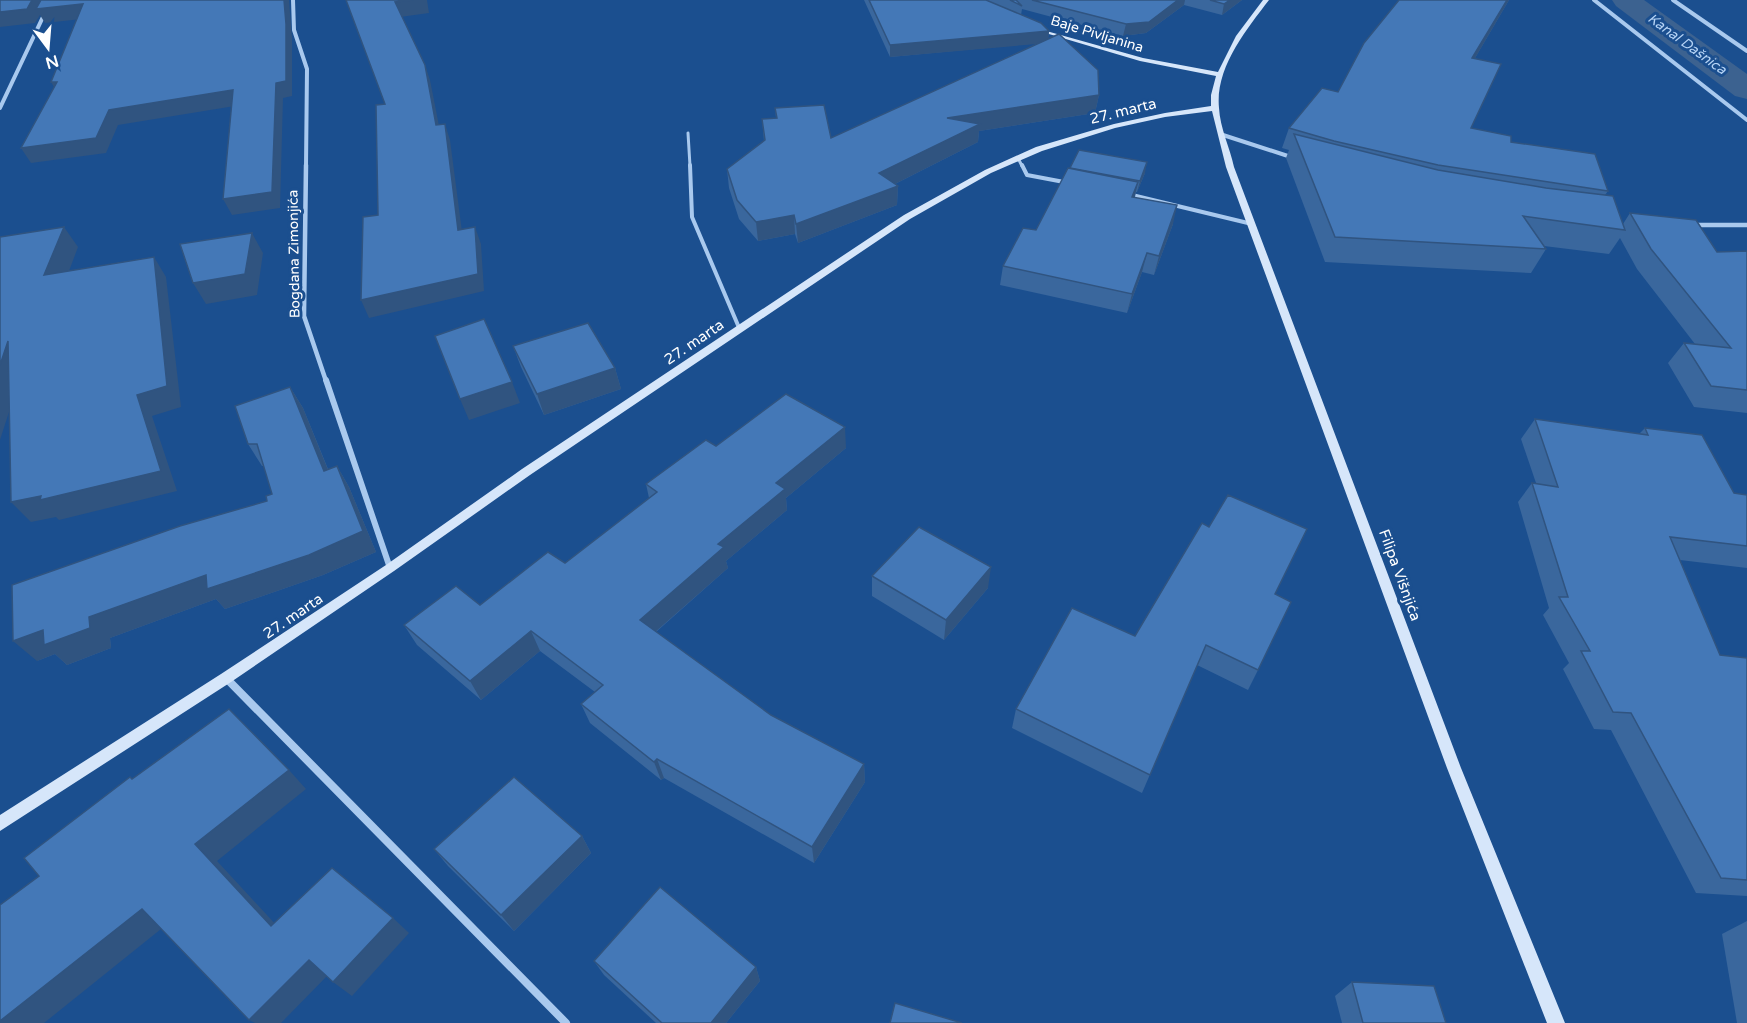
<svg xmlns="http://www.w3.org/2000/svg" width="1747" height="1023" viewBox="0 0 1747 1023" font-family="'Varela Round',sans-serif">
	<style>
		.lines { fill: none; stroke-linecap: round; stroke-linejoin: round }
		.canal { fill: #3c6290; fill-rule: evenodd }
		.lane-far1 { stroke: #a9c9ee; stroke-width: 3 }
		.lane { stroke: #a9c9ee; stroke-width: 4 }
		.street-far3 { stroke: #a9c9ee; stroke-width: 4 }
		.street-far2 { stroke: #a9c9ee; stroke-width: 4.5 }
		.street-far1 { stroke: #a9c9ee; stroke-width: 6 }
		.street { stroke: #a9c9ee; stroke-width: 8 }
		.secondary { fill: #d6e6fa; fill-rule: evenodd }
		.wall { fill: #3a679d }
		.shaded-wall { fill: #305480 }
		.building { fill: #4478b7; stroke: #305480; stroke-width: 1.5 }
		.labels { text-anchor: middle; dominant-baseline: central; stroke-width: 6; stroke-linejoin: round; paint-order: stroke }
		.far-street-label { font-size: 14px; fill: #fff; stroke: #1b4f8f }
		.far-water-label { font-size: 14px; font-style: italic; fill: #b5d3f5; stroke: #1b4f8f }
		.street-label { font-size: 15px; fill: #fff; stroke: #1b4f8f }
	</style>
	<rect width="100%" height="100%" fill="#1b4f8f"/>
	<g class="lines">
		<polygon class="canal" points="1612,0 1644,0 1747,74 1747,99 1735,96 1616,6"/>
		<g class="lane-far1">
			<polyline points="688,133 690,166"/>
			<polyline points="1018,158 1022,166"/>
		</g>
		<g class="lane">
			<polyline points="690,165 692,217 740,330"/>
			<polyline points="1022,165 1027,175 1064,182"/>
			<polyline points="1132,195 1252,224"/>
		</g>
		<g class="street-far3">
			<polyline points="293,0 294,30 307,69 306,166"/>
			<polyline points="1594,0 1747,120"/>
			<polyline points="1673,0 1747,51"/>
			<polyline points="0,108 51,0"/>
			<polyline points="1223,135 1294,158"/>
		</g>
		<g class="street-far2">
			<polyline points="306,165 304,316 326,381"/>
			<polyline points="1694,225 1747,225"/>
		</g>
		<polyline class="street-far1" points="326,380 390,568"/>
		<polyline class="street" points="226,678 566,1023"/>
		<path class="secondary" d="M 1263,0 L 1269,0 C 1246,30 1215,68 1219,108 C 1220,128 1230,148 1234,167 L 1461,768 L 1565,1023 L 1547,1023 L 1447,768 L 1226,167 L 1212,111 L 1165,117 L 1115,128 L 1042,151 L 991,173 L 910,219 L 530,475 L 394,571 L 231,682 L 0,831 L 0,815 L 221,674 L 386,565 L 522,469 L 904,215 L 985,170 L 1036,147 L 1114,124 L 1165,113 L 1211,106 L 1211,95 L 1216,76 L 1140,61 L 1032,29 L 1032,27 L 1143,58 L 1218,72 L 1236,36 Z"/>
	</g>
	<g class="wall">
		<polygon points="864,0 1242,0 1222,15 1184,5 1146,33 1123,36 1022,9 1021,15 1049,31 1048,39 1099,95 1095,113 979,131 978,142 895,184 898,186 897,205 798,243 795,234 758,241 739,219 729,188 727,169 764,141 762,119 776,118 775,108 831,138 1039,43 890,57"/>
		<polygon points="1399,0 1509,0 1475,58 1471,128 1511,142 1608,191 1605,195 1623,224 1630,213 1717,252 1747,251 1747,413 1694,407 1668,363 1684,343 1695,344 1637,269 1620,238 1609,254 1544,246 1546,249 1531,273 1325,262 1286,158 1289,150 1282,148 1289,128 1338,92"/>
		<polygon points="1145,173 1137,192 1136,192 1135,197 1173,224 1154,275 1142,272 1127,313 1000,285 1003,266 1036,230"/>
		<polygon points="513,346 615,368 621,389 544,415 521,367"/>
		<polygon points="290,387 303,408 328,469 337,466 349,487 376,552 323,575 225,609 216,599 110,638 111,648 67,665 55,654 37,661 267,501 272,494 264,466 262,466 248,444"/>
		<polygon points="1535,419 1639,434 1645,428 1734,493 1747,495 1747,568 1680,560 1720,655 1747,658 1747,896 1696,893 1611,730 1594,729 1563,669 1569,663 1543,615 1549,608 1518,502 1532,483 1536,483 1521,439"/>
		<polygon points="716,446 846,448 786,498 787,510 726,561 728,568 656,632 771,715 864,764 865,782 814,863 664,778 661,780 590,723 581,704 595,692 540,651 481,700 417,645 404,625 480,605 565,563 649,498 646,484"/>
		<polygon points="872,576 988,588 944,640 872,596"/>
		<polygon points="1275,594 1258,670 1248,690 1197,665 1142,793 1012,728 1016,709 1135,636"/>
		<polygon points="582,836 591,853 514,931 448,866 434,849"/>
		<polygon points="1747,921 1747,1023 1737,1023 1722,934"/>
		<polygon points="594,961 756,967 760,981 726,1023 656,1023 604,975"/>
		<polygon points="1352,982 1446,1023 1342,1023 1335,996"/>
	</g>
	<g class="shaded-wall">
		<polygon points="32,0 48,0 83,4 91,18 45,23 40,15 35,23 0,27 0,12"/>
		<polygon points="284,0 289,0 292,38 292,96 283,98 280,208 232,215 223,199 276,83"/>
		<polygon points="413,0 427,0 429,13 400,17 395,2"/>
		<polygon points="1178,0 1185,0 1184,5 1146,33 1123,36 1126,24"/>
		<polygon points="1230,0 1242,0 1222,15 1224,4"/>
		<polygon points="1507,0 1509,0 1464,77 1472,58"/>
		<polygon points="1049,31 1048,43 890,57 890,45"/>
		<polygon points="425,65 430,80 442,141 436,125"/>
		<polygon points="51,82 57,82 60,97"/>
		<polygon points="233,90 241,105 118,125 106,153 31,163 21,148 109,110"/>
		<polygon points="1099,95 1095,113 979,131 978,142 879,192 879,173 947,118"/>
		<polygon points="445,124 450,140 464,247 458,230"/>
		<polygon points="1147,162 1145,173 1137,192 1140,181"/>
		<polygon points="1138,182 1134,200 1132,197"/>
		<polygon points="898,186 897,205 798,243 796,224"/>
		<polygon points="1177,205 1173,224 1154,275 1159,256"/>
		<polygon points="794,215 795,234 758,241 756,222"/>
		<polygon points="64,227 78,247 60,295 44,275"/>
		<polygon points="475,227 481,244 484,291 369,318 361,300"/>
		<polygon points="252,233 263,253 257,295 206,304 193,283"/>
		<polygon points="1147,253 1142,272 1127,313 1132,294"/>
		<polygon points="154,257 166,277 181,407 152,416 177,491 59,520 56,517 31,522 11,502 137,395"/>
		<polygon points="8,341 25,362 0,440 0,365"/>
		<polygon points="615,368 621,389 544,415 537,394"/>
		<polygon points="512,382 520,403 469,420 460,399"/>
		<polygon points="290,387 303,408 337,492 324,471"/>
		<polygon points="845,427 846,448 786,498 787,510 726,561 728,568 646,640 640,620 718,544 776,483"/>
		<polygon points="337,466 349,487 376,552 323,575 225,609 216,599 110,638 111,648 67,665 55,654 37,661 13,641 43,630"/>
		<polygon points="991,567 988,588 944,640 946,620"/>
		<polygon points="531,631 540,651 481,700 470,681"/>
		<polygon points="657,759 664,778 661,780 654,762"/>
		<polygon points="864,764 865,782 814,863 812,847"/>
		<polygon points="289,770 306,789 217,861 291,941 271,926 195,844"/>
		<polygon points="582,836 591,853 514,931 501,915"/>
		<polygon points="142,909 166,925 44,1023 0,1023 0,1021"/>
		<polygon points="393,918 409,933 352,996 333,982"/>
		<polygon points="309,960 329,974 281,1023 255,1023 249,1020"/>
		<polygon points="756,967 760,981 726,1023 711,1023"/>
	</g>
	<g class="building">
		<polygon points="0,0 32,0 27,9 0,12"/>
		<polygon points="41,0 284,0 286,24 286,81 276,83 272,192 223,199 233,90 109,110 96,138 21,148 57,82 51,82 83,4 36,9"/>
		<polygon points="346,0 413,0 395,2 425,65 436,125 445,124 458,230 475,227 478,274 361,300 363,217 378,215 376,105 385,104"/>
		<polygon points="869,0 986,0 1041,23 1049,31 890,45"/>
		<polygon points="1010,0 1016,0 1022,6"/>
		<polygon points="1032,0 1178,0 1149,22 1126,24"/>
		<polygon points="1210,0 1230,0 1224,4"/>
		<polygon points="1399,0 1507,0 1472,58 1501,64 1471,128 1511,136 1511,142 1595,154 1608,191 1438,165 1334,141 1289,128 1322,88 1338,92 1364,43"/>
		<polygon points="1059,34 1098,70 1099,95 947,118 980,124 879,173 898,186 796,224 794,215 756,222 737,200 727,169 765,140 762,119 777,118 775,108 824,105 831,138"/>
		<polygon points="1294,134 1438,170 1546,188 1613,196 1625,230 1523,216 1546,249 1335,237"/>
		<polygon points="1079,150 1147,162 1140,181 1070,168"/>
		<polygon points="1068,168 1138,182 1132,197 1177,205 1159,256 1147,253 1132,294 1003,266 1023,228 1036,230"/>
		<polygon points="1630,213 1696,220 1717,252 1747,251 1747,390 1711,386 1684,343 1731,348 1651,249"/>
		<polygon points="64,227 44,275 154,257 167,386 137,395 161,471 40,500 41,496 11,502 8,341 0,365 0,237"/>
		<polygon points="252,233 245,274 193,283 180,244"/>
		<polygon points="484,319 512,382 460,399 435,336"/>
		<polygon points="588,323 615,368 537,394 513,346"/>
		<polygon points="290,387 324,471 337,466 363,531 309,555 207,589 206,575 89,617 90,628 44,645 43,630 13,641 12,585 180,526 267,501 266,496 272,494 257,444 248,444 235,406"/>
		<polygon points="786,394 845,427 776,483 785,489 718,544 724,547 640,620 771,715 864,764 812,847 657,759 654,762 581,704 603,685 531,631 470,681 404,625 456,586 480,605 548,552 565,563 657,492 646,484 706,440 716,446"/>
		<polygon points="1535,419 1648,435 1645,428 1702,435 1734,493 1747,495 1747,546 1670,537 1720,655 1747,658 1747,880 1721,878 1631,713 1613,712 1581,651 1590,651 1559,597 1568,597 1532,483 1558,487"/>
		<polygon points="1228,495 1307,529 1275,594 1291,602 1258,670 1206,645 1150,775 1016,709 1072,608 1135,636 1202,523 1209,527"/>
		<polygon points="919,527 991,567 946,620 872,576"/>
		<polygon points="229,709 289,770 195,844 271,926 332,868 393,918 333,982 309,960 249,1020 142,909 0,1021 0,905 39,876 24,858 130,777 132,779"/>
		<polygon points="514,777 582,836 501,915 434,849"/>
		<polygon points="660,887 756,967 711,1023 662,1023 594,961"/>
		<polygon points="1352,982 1434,986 1446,1023 1363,1023"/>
		<polygon points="895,1003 962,1023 890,1023"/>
	</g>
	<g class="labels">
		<g class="far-street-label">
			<text transform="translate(1097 34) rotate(17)">Baje Pivljanina</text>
			<text transform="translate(294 254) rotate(-91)">Bogdana Zimonjića</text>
		</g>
		<g class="far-water-label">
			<text transform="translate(1687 44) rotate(36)">Kanal Dašnica</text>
		</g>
		<g class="street-label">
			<text transform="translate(1123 111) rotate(-14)">27. marta</text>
			<text transform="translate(694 342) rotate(-34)">27. marta</text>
			<text transform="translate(1400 575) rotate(70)">Filipa Višnjića</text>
			<text transform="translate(293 616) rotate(-34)">27. marta</text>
		</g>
	</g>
	<g transform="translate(48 48) rotate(164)" stroke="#1b4f8f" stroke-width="4.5" paint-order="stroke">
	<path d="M0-4.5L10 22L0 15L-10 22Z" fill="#ffffff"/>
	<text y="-9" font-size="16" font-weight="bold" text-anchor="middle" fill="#ffffff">N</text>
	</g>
</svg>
